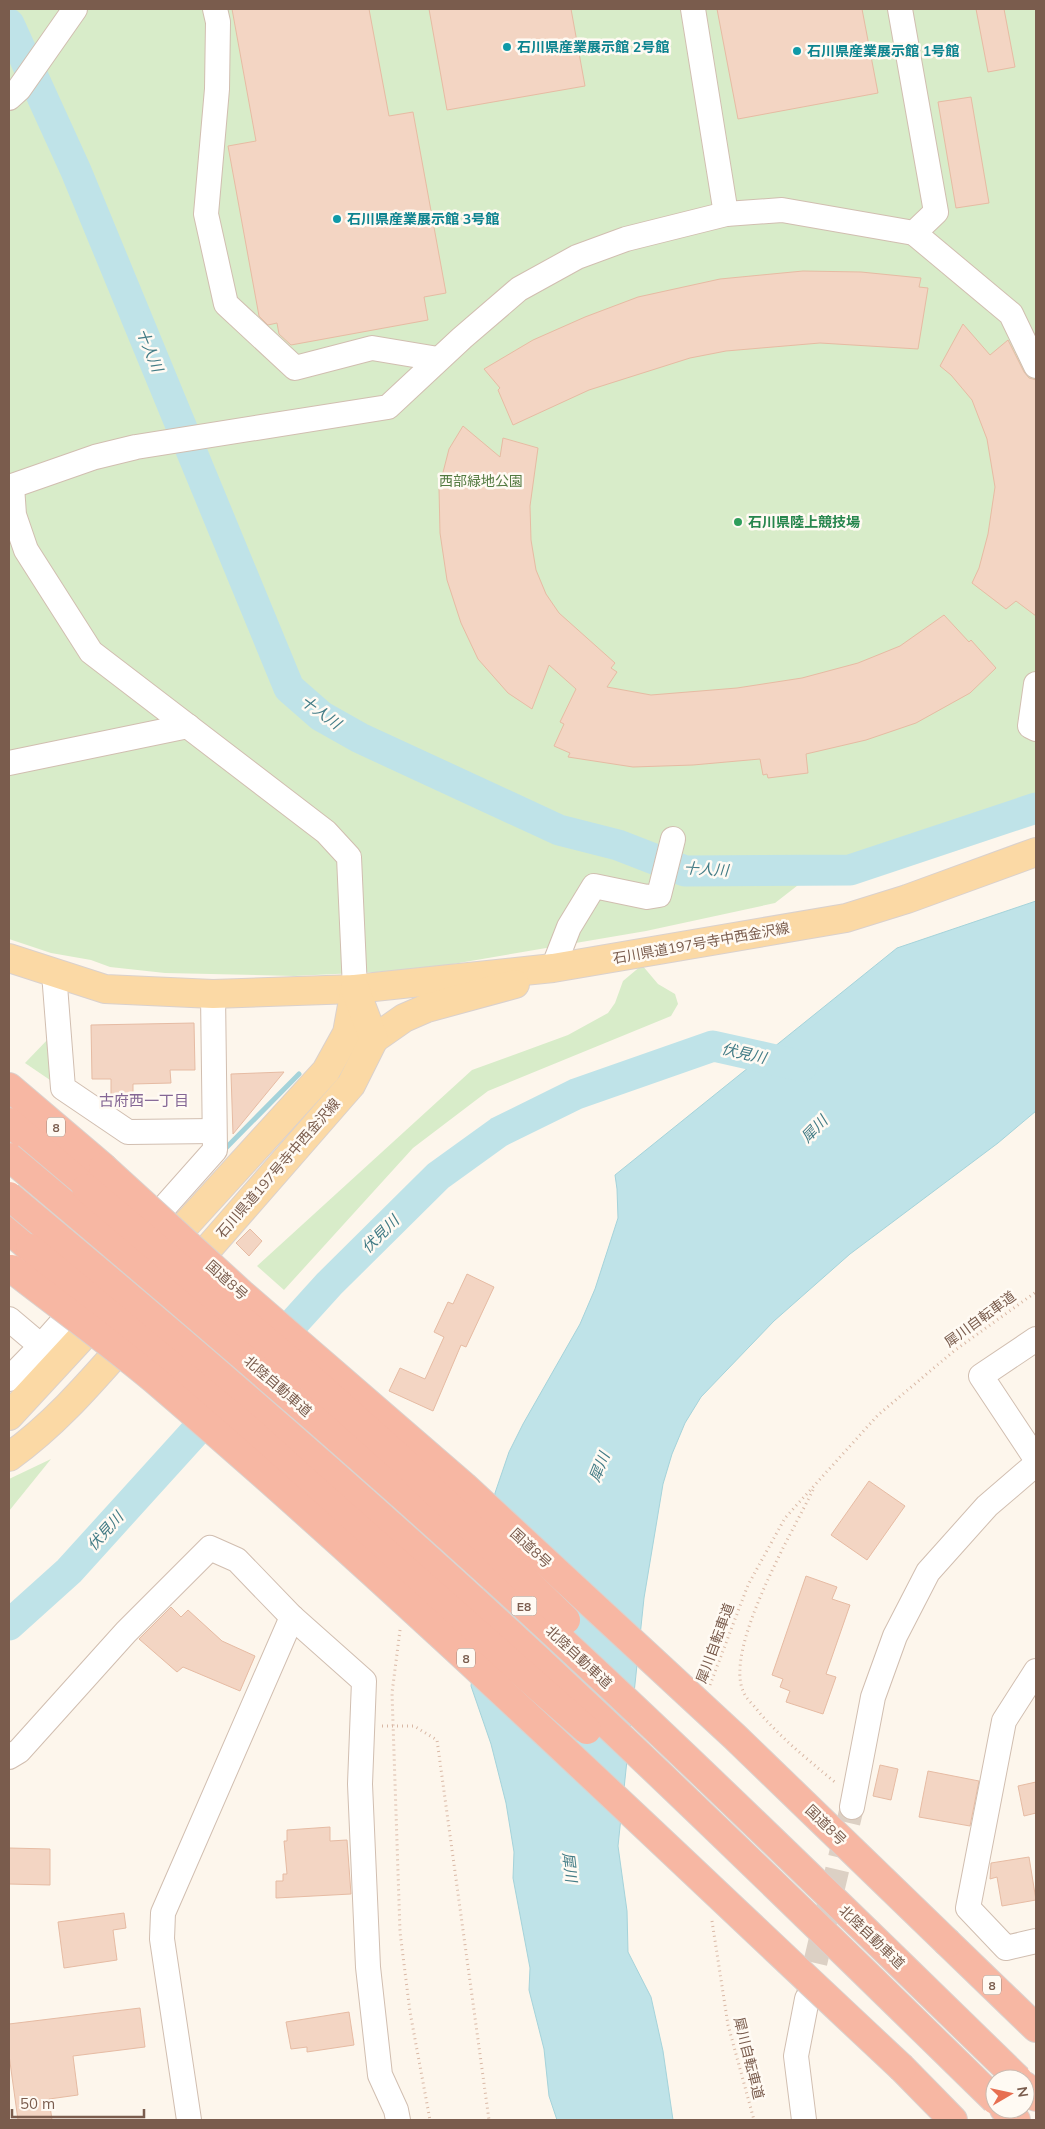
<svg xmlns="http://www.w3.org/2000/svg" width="1045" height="2129" viewBox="0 0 1045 2129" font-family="Mulish,'Noto Sans JP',sans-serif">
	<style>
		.green { fill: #d8ecc9 }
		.water { fill: #bfe3e8; stroke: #a5d3da }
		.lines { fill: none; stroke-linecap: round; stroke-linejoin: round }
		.stream { stroke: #a5d3da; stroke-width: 5 }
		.river { stroke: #bfe3e8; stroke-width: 31 }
		.building { fill: #f3d5c3; stroke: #e6bba3 }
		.minor-tunnel { stroke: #dcd0c4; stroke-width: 24; stroke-dasharray: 24 12; stroke-linecap: butt }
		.minor-casing { stroke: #d1beb0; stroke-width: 26 }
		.major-casing { stroke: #dad1cd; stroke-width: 30 }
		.highway-casing { stroke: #dad1cd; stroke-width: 30 }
		.path { stroke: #d9b8a5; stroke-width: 3; stroke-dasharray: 1 4; stroke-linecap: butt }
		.minor { stroke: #fff; stroke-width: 24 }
		.major { stroke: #fbd9a5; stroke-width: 28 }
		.highway { stroke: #f7b7a3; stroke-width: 28 }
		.highway-bridge-casing { stroke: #dad1cd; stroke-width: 30; stroke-linecap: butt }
		.highway-bridge { stroke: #f7b7a3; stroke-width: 28 }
		.culture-dot { fill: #0f9aa8; stroke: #fffaf3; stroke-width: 2 }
		.leisure-dot { fill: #2e9e5b; stroke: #fffaf3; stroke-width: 2 }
		.labels { text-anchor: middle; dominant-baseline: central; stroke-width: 5; stroke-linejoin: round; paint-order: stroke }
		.shield { fill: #fffaf3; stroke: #a28b7f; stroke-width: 1 }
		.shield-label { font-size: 12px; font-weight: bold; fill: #7a5c4d }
		.culture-label { font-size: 14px; font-weight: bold; fill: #0d838f; stroke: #fffaf3; text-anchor: start }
		.park-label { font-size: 14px; fill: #537a41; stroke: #fffaf3 }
		.leisure-label { font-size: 14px; font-weight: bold; fill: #27864d; stroke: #fffaf3; text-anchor: start }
		.street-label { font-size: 14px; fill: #7a5c4d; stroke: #fffaf3 }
		.water-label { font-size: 15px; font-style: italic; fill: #437c86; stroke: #fffaf3 }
		.neighbourhood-label { font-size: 15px; fill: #846695; stroke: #fffaf3 }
	</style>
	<rect width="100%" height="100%" fill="#fdf6ec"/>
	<g class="green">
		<polygon points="9,9 1036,9 1036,801 894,846 829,861 775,903 646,931 418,970 294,976 165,973 110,967 91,960 51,953 9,939"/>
		<polygon points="642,965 658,984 675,994 678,1004 671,1016 488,1091 413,1148 284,1290 257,1266 472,1070 568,1035 608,1013 615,1003 623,981"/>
		<polygon points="51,1036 50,1080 25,1063"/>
		<polygon points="51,1459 9,1511 9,1479"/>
	</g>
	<polygon class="water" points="1036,901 1036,1111 998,1143 850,1254 774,1321 701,1397 685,1423 672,1454 663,1484 644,1598 618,1846 627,1911 628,1952 651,1997 663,2051 673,2120 557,2120 549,2096 544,2049 529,1990 530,1968 513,1878 514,1852 506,1803 491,1744 471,1686 495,1493 509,1452 523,1424 580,1324 595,1289 618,1218 617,1189 615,1175 897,948"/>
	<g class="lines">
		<polyline class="stream" points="222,1152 299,1074"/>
		<g class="river">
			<polyline points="9,24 76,171 289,688 321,716 360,738 559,830 618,845 685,871 850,870 1036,808"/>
			<polyline points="9,1625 69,1571 329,1284 438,1176 499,1132 576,1094 713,1046 802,1066"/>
		</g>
	</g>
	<g class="building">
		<polygon points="232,9 369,9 389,116 413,112 446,293 424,297 428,320 291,345 279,334 277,323 268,325 259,316 228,146 256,141"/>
		<polygon points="429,9 571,9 585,86 447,110"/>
		<polygon points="717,9 862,9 878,93 738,119"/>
		<polygon points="976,9 1004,9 1015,67 988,72"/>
		<polygon points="971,97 989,203 956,208 938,102"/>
		<polygon points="803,271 861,272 921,278 919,287 928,288 918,349 820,343 726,351 690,358 589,390 513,425 498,390 500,388 484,369 533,340 585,317 638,297 720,279"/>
		<polygon points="963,324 990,355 1008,340 1024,372 1029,378 1036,380 1036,616 1016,601 1006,609 972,583 979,568 988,534 995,487 987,439 972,400 951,375 940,366"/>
		<polygon points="463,426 500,457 503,438 538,448 530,506 531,540 536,570 546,594 559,613 615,663 611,668 617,672 607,687 651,695 737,688 802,678 858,663 900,646 944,615 969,642 971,640 996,668 970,693 916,723 866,740 806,754 808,773 768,778 767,774 763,775 760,759 693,765 633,767 568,757 570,753 554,746 564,724 560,722 576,689 549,665 532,709 508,693 478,659 461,623 447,580 440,533 439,488 449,449"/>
		<polygon points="194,1023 195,1070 170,1070 171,1083 133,1084 133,1099 111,1099 111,1079 92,1079 91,1025"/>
		<polygon points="284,1072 233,1134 231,1074"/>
		<polygon points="250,1229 262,1241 249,1256 236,1243"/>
		<polygon points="467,1274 494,1287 466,1347 461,1345 433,1411 389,1391 400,1368 425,1379 444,1337 434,1332 448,1302 453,1304"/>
		<polygon points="869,1481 905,1506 867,1560 831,1535"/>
		<polygon points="806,1576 837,1587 832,1599 850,1605 826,1674 836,1677 823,1714 786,1702 790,1691 780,1687 783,1679 772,1675"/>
		<polygon points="171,1607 181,1617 188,1610 222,1641 255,1656 240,1691 183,1667 177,1672 139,1639"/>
		<polygon points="880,1765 898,1769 891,1800 873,1796"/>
		<polygon points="928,1771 979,1781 970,1826 919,1817"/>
		<polygon points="1036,1782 1036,1813 1024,1816 1018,1786"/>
		<polygon points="330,1827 330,1841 347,1840 351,1894 276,1898 276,1881 283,1881 283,1874 287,1874 284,1841 287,1841 287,1830"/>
		<polygon points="9,1848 50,1849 50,1885 9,1884"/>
		<polygon points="1029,1857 1036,1900 1002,1906 997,1877 990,1879 991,1863"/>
		<polygon points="124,1913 126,1928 113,1930 117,1960 64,1968 58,1922"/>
		<polygon points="140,2008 145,2047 73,2056 78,2095 49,2099 52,2120 18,2120 9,2055 9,2024"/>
		<polygon points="349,2012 354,2045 307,2052 307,2047 291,2049 286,2022"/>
	</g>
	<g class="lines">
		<polyline class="minor-tunnel" points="807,1998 852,1807"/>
		<defs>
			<g id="minor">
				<polyline points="215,9 218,22 217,89 206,214 226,304 295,368 372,348 438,359"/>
				<polyline points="693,9 726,214"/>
				<polyline points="9,98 19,89 75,9"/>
				<polyline points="914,233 1011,314 1036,366"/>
				<polyline points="1036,684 1030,726 1036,729"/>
				<polyline points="9,763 188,726"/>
				<polyline points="553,968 569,927 594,886 647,897 659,895 673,839"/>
				<polyline points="54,973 63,1088 128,1132 214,1131"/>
				<polyline points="355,989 349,857 326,832 91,652 26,550 14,515 12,486 95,457 136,447 388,407 462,338 519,289 577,257 626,239 726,214 782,210 914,233 936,212 900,9"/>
				<polyline points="9,1319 41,1346"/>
				<polyline points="1036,1339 981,1376 1036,1459"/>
				<polyline points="9,1379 41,1346 215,1150 213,994"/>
				<polyline points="1036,1671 1004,1721 968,1908 1006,1948 1036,1941"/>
				<polyline points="9,1757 19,1751 126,1632 210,1548 237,1560 292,1617 364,1681 360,1784 368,1967 380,2075 396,2110 398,2120"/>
				<polyline points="852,1807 873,1697 895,1636 928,1572 987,1506 1036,1464"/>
				<polyline points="189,2120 162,1939 163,1913 292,1617"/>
				<polyline points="804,2120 796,2056 807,1999"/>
			</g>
			<g id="major">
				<polyline points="9,958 105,989 213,994 355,989 553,968 846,918 907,899 1036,852"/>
				<polyline points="374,1039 404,1018 427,1008 515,984"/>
				<polyline points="161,1252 326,1071 347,1033 355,989"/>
				<polyline points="186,1274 351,1085 374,1039 355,989"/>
				<polyline points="9,1416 106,1311"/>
				<path d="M 9,1457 C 58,1422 95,1377 135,1332"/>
			</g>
			<g id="highway">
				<polyline points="9,1087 103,1167"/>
				<polyline points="9,1122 86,1188"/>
				<polyline points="9,1230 30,1248"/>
				<polyline points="948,1943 1036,2028"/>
				<polyline points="902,2068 953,2120"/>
				<polyline points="1025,2086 1036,2097"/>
				<polyline points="1004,2109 1016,2120"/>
			</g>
		</defs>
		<use href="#minor" class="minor-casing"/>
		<use href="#major" class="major-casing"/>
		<use href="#highway" class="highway-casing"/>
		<g class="path">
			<path d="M 813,1490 C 793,1531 722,1651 744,1693 C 747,1700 754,1705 758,1711 C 782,1739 807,1759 836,1783"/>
			<polyline points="400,1630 392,1693 400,1932 410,2012 430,2120"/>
			<polyline points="710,1685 748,1585 785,1518 878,1415 954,1351 1036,1292"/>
			<polyline points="382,1726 414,1726 437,1740 489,2120"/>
			<polyline points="712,1921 728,2025 754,2120"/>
		</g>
		<use href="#minor" class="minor"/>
		<use href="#major" class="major"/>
		<use href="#highway" class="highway"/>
		<defs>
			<g id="highway-bridge">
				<path d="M 9,1157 C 205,1322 400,1489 587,1664 C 733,1800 875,1940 1018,2079"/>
				<polyline points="103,1167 241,1293 464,1486 735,1737 948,1943"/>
				<polyline points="86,1188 307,1375 400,1458 566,1620"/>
				<path d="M 9,1196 C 203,1358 395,1524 579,1698 C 720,1830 857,1965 995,2100"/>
				<polyline points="30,1248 249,1430 312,1487 587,1730"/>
				<path d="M 12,1269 C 62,1308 115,1346 163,1387 C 417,1605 657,1839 902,2068"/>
			</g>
		</defs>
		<use href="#highway-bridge" class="highway-bridge-casing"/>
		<use href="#highway-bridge" class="highway-bridge"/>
	</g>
	<g class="culture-dot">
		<circle cx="507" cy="47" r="5"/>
		<circle cx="797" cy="51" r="5"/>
		<circle cx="337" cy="219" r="5"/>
	</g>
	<circle class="leisure-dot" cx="738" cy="522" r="5"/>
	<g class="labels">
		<g class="shield">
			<rect x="47" y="1117.5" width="18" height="19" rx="4"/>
			<rect x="511.5" y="1596.5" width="25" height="19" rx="4"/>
			<rect x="457" y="1648.5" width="18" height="19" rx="4"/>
			<rect x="983" y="1975.5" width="18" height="19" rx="4"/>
		</g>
		<g class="shield-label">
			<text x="56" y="1127">8</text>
			<text x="524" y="1606">E8</text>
			<text x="466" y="1658">8</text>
			<text x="992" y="1985">8</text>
		</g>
		<g class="culture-label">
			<text x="517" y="47">石川県産業展示館 2号館</text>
			<text x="807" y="51">石川県産業展示館 1号館</text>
			<text x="347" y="219">石川県産業展示館 3号館</text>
		</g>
		<g class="park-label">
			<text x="481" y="481">西部緑地公園</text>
		</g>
		<g class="leisure-label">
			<text x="748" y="522">石川県陸上競技場</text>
		</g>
		<g class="street-label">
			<text transform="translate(701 943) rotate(-10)">石川県道197号寺中西金沢線</text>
			<text transform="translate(278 1168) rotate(-49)">石川県道197号寺中西金沢線</text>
			<text transform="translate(227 1280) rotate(42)">国道8号</text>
			<text transform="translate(980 1319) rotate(-36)">犀川自転車道</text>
			<text transform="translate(278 1386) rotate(41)">北陸自動車道</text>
			<text transform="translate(531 1548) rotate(43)">国道8号</text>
			<text transform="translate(715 1643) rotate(-70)">犀川自転車道</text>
			<text transform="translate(579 1657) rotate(43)">北陸自動車道</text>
			<text transform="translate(826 1825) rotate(44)">国道8号</text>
			<text transform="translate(872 1937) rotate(44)">北陸自動車道</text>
			<text transform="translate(749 2058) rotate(76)">犀川自転車道</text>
		</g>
		<g class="water-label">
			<text transform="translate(150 350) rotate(68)">十人川</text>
			<text transform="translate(321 712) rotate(36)">十人川</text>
			<text transform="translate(706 869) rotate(3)">十人川</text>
			<text transform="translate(744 1053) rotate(13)">伏見川</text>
			<text transform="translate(814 1129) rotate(-46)">犀川</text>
			<text transform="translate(380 1234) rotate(-45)">伏見川</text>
			<text transform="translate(599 1467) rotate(-68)">犀川</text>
			<text transform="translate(105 1531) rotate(-48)">伏見川</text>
			<text transform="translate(570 1867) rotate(83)">犀川</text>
		</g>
		<g class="neighbourhood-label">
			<text x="144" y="1100">古府西一丁目</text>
		</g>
	</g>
	<rect width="1045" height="2129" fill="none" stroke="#7a5c4d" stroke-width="20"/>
	<g transform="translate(1010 2094) rotate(81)"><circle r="24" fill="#fffaf3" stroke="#cabbb1"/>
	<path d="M0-4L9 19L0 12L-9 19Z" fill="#e76f51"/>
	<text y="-8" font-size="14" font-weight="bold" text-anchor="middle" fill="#7a5c4d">N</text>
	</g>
	<path d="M12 2109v8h132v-8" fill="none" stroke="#7a5c4d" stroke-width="2.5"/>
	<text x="20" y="2109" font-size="15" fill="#7a5c4d" stroke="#fffaf3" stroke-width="4" paint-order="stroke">50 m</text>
</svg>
